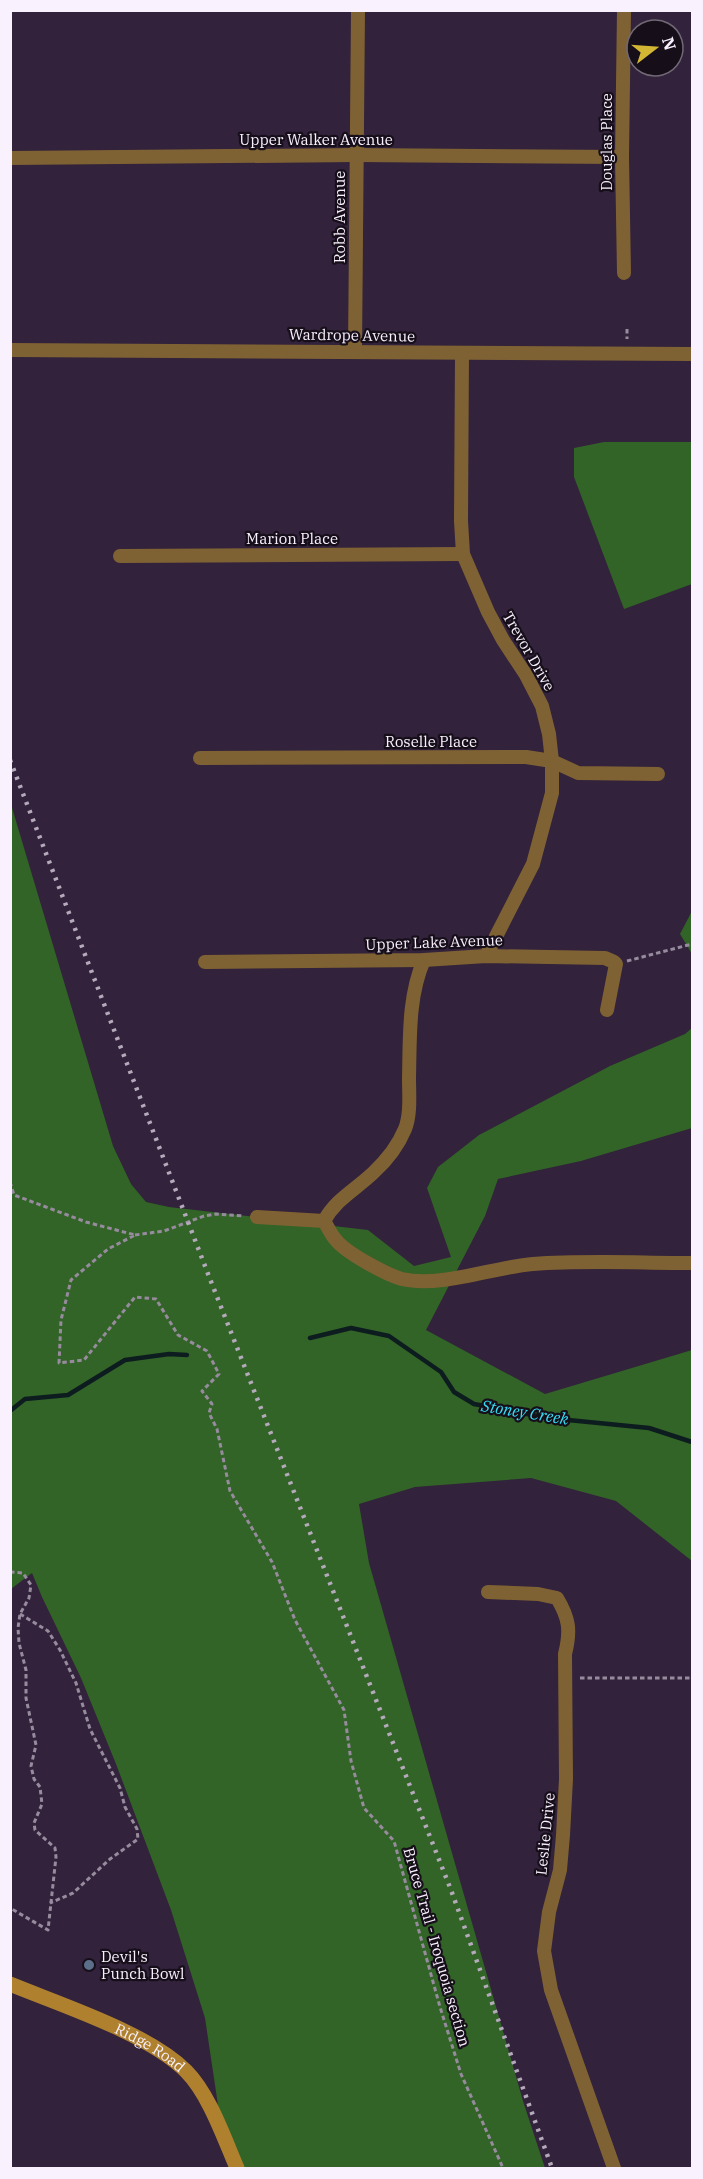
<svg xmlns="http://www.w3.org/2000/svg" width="703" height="2179" viewBox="0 0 703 2179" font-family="'IBM Plex Serif',serif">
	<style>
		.forest { fill: #326327 }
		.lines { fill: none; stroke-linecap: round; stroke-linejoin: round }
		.stream { stroke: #0d1c1e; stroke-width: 4.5 }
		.path { stroke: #978b9e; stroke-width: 3; stroke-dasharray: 4.5 3; stroke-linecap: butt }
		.street { stroke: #7f6233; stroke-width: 14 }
		.secondary { stroke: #af812f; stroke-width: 15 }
		.rail { stroke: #b5aabb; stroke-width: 4.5; stroke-dasharray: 3 6; stroke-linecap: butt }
		.service-dot { fill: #5c6f8a; stroke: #160f1a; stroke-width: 2 }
		.labels { text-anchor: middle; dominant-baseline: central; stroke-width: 4.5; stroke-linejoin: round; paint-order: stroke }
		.street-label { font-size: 15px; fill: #f9f1fe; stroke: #160f1a }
		.poi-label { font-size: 15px; fill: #f9f1fe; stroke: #160f1a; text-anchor: start }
		.water-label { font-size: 16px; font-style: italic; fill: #34e1f8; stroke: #160f1a }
	</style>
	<rect width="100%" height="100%" fill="#32223b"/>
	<g class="forest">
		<polygon points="604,442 692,442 692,584 624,609 574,477 574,448"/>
		<polygon points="10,801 113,1146 131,1184 146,1202 169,1207 368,1230 414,1266 451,1257 427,1188 438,1167 479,1135 610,1066 685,1034 692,1028 692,1128 581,1161 498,1179 485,1216 426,1330 545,1394 692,1350 692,1561 616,1501 531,1478 415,1487 359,1504 369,1563 523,2101 545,2168 235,2168 222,2132 205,2018 171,1910 116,1764 81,1678 42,1597 32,1573 11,1589"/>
		<polygon points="692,911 692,954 680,934"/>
	</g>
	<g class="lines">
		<g class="stream">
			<polyline points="310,1338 351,1328 389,1336 441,1372 454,1392 474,1404 548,1418 649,1428 692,1442"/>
			<polyline points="10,1411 25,1399 68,1395 125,1360 169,1354 187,1355"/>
		</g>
		<g class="path">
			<polyline points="627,329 627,339"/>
			<polyline points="627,961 692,944"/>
			<polyline points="10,1182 14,1195 86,1222 135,1235 108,1249 71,1280 61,1320 59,1363 84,1360 135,1297 156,1299 178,1335 207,1351 219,1374 202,1391 212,1404 209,1413 217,1429 230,1491 272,1562 295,1620 344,1710 351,1761 364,1808 394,1841 440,2007 461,2074 503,2168"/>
			<polyline points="135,1235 164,1231 204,1216 216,1214 244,1216"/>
			<polyline points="10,1572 23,1573 31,1585 29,1598 20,1614 18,1628 19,1643 26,1670 26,1698 36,1745 31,1766 34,1779 40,1787 42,1804 34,1823 35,1830 55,1848 56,1857 48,1930 10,1908"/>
			<polyline points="20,1614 48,1631 60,1650 76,1683 90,1729 120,1788 125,1807 137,1829 138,1839 110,1859 73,1893 50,1903"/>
			<polyline points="580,1678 692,1678"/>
		</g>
		<g class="street">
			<polyline points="624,10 622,157 624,273"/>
			<polyline points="10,158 356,155 622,157"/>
			<polyline points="10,350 692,354"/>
			<polyline points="355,351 358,10"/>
			<polyline points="462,353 461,521 463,554 488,612 503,640 526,675 542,706 549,734 552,761 552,793 533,864 486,956"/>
			<polyline points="120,556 463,554"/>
			<polyline points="200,758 526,757 552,761 578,773 658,774"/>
			<polyline points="205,962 424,960 486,956 605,958 614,962 616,964 607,1010"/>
			<path d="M 257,1217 L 324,1221 C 328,1227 331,1235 336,1240 C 346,1253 387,1275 402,1279 C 440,1288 494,1267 533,1264 C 586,1260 640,1263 692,1263"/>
			<path d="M 324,1221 C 336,1199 355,1190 373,1173 C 386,1161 398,1146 405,1129 C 411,1114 409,1094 409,1078 C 410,1039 408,996 424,960"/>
			<path d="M 488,1592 L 538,1594 L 557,1598 C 569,1618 571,1630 565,1654 L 566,1779 L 563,1835 L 560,1870 L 549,1912 L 544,1951 L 551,1990 L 614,2168"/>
		</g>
		<path class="secondary" id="s1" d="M 10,1984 C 61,2005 148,2033 186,2071 C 209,2094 224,2138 237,2168"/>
		<polyline class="rail" points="10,760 210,1279 451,1890 552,2168"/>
	</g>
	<circle class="service-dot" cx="89" cy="1965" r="6"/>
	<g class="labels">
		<g class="street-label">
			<text x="316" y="139">Upper Walker Avenue</text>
			<text transform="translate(606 142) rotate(-90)">Douglas Place</text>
			<text transform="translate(339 217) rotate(-90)">Robb Avenue</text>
			<text transform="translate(352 335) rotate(1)">Wardrope Avenue</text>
			<text x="292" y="538">Marion Place</text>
			<text transform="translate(529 651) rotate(60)">Trevor Drive</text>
			<text x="431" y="741">Roselle Place</text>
			<text transform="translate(434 942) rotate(-2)">Upper Lake Avenue</text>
			<text transform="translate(545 1834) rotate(-84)">Leslie Drive</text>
			<text transform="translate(437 1947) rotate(74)">Bruce Trail - Iroquoia section</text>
			<text stroke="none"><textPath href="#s1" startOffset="154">Ridge Road</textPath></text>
		</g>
		<g class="poi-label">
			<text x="101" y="1956">Devil's<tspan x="101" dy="17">Punch Bowl</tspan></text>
		</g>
		<g class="water-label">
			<text transform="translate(525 1412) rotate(9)">Stoney Creek</text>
		</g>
	</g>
	<rect width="703" height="2179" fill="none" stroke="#f9f1fe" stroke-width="24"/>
	<g transform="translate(655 48) rotate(73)"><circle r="28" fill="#160f1a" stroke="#716975" stroke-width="1.5"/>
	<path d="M0-4.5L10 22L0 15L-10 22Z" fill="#d4b635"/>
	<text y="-9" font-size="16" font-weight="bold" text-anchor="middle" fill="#f9f1fe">N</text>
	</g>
</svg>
